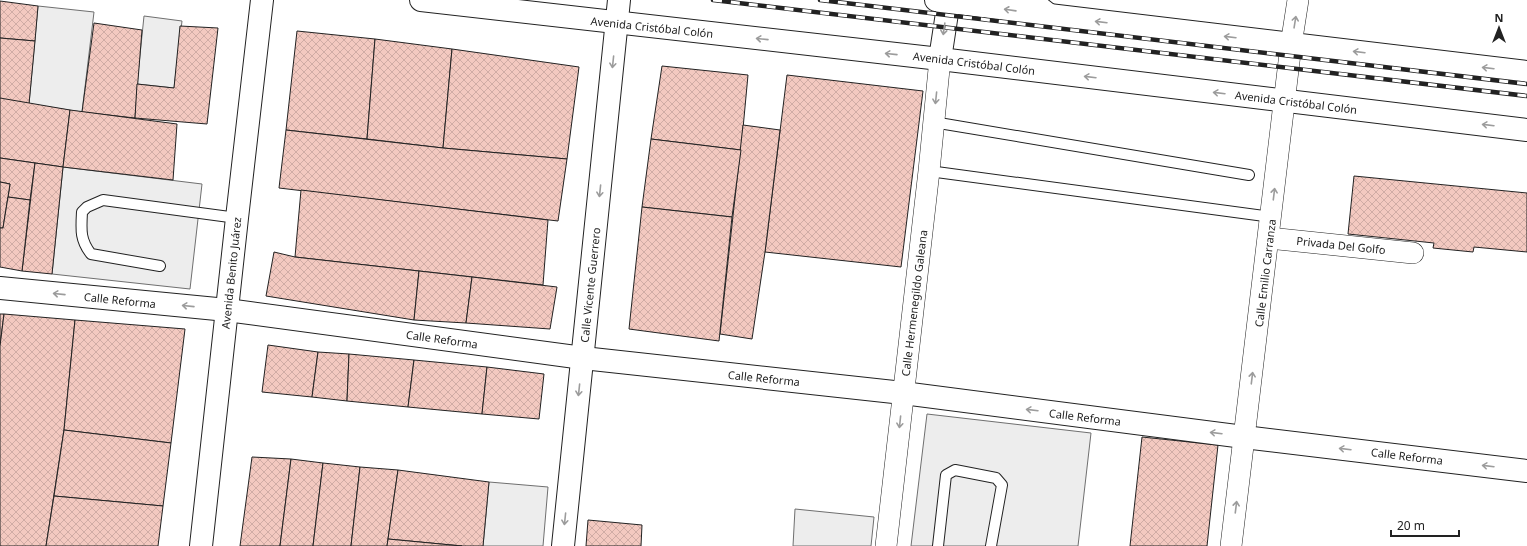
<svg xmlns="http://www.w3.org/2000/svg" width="1527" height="546" viewBox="0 0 1527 546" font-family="'Noto Sans',sans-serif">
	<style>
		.parking { fill: #ededed; stroke: #6f6f6f }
		.building { fill: url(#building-cross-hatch); stroke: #222 }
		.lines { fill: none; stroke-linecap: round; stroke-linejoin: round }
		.lane-casing { stroke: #222; stroke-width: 12 }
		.street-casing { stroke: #222; stroke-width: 22 }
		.secondary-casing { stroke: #222; stroke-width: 24 }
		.primary-casing { stroke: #222; stroke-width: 24 }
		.lane { stroke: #fff; stroke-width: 10 }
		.street { stroke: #fff; stroke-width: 21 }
		.secondary { stroke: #fff; stroke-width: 22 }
		.primary { stroke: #fff; stroke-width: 22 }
		.rail-casing { stroke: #222; stroke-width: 4.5 }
		.rail { stroke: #fff; stroke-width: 3; stroke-dasharray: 9; stroke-linecap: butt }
		.oneway { stroke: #9c9c9c }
		.labels { text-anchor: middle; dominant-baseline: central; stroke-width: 3; stroke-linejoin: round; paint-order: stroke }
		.street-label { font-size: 11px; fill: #222; stroke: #fff }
	</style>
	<defs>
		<pattern id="building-cross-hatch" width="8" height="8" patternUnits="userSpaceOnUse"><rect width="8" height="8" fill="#f3c9c0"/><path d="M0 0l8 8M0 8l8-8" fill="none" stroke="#d0aca5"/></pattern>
	</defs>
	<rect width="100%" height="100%" fill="#fff"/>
	<g class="parking">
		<polygon points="38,6 94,12 82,112 29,104"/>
		<polygon points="144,16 182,21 174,88 137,84"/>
		<polygon points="63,167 202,184 190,289 52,274"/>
		<polygon points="927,414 1091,433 1078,546 911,546"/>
		<polygon points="489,482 548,487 543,546 483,546"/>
		<polygon points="795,509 874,517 871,546 793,546"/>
	</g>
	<g class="building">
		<polygon points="0,1 38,6 35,41 0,38"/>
		<polygon points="94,23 142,30 135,118 82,112"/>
		<polygon points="180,26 218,28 207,124 135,118 137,84 174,88"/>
		<polygon points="297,31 375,39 367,139 286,130"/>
		<polygon points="0,38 35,41 29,104 0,99"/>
		<polygon points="375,39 452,49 443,148 367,139"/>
		<polygon points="452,49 579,67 567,159 443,148"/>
		<polygon points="662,66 748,75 741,150 651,139"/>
		<polygon points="787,75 923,91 901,267 765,252"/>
		<polygon points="0,98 70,110 63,167 0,158"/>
		<polygon points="70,110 177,124 173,180 63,167"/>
		<polygon points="743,125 780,130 765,252 752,339 720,334"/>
		<polygon points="286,130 443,148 567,159 558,221 279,188"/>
		<polygon points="651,139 741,150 732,217 642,207"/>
		<polygon points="0,158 35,163 30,200 8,197 10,184 0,182"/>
		<polygon points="35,163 63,167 52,274 22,271"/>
		<polygon points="1354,176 1527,193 1527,252 1474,247 1473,252 1433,248 1434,243 1348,234"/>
		<polygon points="0,182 10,184 3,228 0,228"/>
		<polygon points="301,190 548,220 543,285 295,257"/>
		<polygon points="8,197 30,200 22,271 0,267 0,228 3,228"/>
		<polygon points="642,207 732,217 719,341 629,329"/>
		<polygon points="274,252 295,257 419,271 414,320 266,296"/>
		<polygon points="419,271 472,277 466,323 414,320"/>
		<polygon points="472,277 557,287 550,329 466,323"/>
		<polygon points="0,314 4,314 0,346"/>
		<polygon points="4,314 75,320 64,430 46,546 0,546 0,346"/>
		<polygon points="75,320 185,329 171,443 64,430"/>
		<polygon points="268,345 318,352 312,397 262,392"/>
		<polygon points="318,352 349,354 347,401 312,397"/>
		<polygon points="349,354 414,360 408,407 347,401"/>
		<polygon points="414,360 487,367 482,414 408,407"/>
		<polygon points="487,367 544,374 539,419 482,414"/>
		<polygon points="64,430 171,443 163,506 54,496"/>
		<polygon points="1142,437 1218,445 1207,546 1130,546"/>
		<polygon points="252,457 291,459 280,546 240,546"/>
		<polygon points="291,459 323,463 313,546 280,546"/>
		<polygon points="323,463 360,467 351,546 313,546"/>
		<polygon points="360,467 398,470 387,546 351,546"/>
		<polygon points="398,470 489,482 483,546 462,546 388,539"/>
		<polygon points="54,496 163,506 158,546 46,546"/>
		<polygon points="588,520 642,525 641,546 586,546"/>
		<polygon points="388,539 462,546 387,546"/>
	</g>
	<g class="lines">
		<defs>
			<g id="lane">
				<polyline points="933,122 1249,175"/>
				<polyline points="929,171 1272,217"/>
				<path d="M 160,266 L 91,254 C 80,240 81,230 82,212 L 87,207 L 103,200 L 237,218"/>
				<polyline points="938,546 946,475 955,470 996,478 1002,485 991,546"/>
			</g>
			<g id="street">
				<polyline points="1269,238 1413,253"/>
				<polyline points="886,546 929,171 940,59"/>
				<polyline points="1231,546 1291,45 1298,0"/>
			</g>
			<g id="secondary">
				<polyline points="1030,0 1049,15"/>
				<polyline points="940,59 949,0"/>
				<polyline points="0,288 227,310 583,358 903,393 1244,437 1527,471"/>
				<polyline points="563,546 619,0"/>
			</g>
			<g id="primary">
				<polyline points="421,0 940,59 1527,130"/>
				<polyline points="936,0 1049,15 1527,72"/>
				<polyline points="201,546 237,218 262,0"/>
			</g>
		</defs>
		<use href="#lane" class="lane-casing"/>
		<use href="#street" class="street-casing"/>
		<use href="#secondary" class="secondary-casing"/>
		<use href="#primary" class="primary-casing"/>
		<use href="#lane" class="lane"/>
		<use href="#street" class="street"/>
		<use href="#secondary" class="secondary"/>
		<use href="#primary" class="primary"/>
		<defs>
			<g id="rail">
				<polyline points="713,0 1527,96"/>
				<polyline points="820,0 1527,84"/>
			</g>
		</defs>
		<use href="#rail" class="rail-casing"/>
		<use href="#rail" class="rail"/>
	</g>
	<defs><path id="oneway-shaft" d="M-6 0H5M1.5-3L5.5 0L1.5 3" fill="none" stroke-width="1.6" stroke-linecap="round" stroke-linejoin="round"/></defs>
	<g class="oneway">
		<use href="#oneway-shaft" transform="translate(1010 10) rotate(-172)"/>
		<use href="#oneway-shaft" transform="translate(1101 22) rotate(-173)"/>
		<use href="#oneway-shaft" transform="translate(1295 22) rotate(-81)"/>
		<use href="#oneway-shaft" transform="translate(944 29) rotate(98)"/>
		<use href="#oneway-shaft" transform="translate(1230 37) rotate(-173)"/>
		<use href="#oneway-shaft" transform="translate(762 39) rotate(-174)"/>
		<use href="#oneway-shaft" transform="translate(1359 52) rotate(-173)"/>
		<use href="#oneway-shaft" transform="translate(891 54) rotate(-174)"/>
		<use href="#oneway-shaft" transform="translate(613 62) rotate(96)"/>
		<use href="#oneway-shaft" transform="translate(1488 68) rotate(-173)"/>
		<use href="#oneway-shaft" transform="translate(1090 77) rotate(-173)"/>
		<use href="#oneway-shaft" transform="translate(1219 93) rotate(-173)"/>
		<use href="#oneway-shaft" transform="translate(936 98) rotate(96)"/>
		<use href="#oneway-shaft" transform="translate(1488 125) rotate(-173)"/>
		<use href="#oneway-shaft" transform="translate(600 191) rotate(96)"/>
		<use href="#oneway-shaft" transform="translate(1274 194) rotate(-83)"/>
		<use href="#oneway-shaft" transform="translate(59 294) rotate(-174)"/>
		<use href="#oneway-shaft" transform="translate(188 306) rotate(-174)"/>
		<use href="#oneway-shaft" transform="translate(1252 378) rotate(-83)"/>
		<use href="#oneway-shaft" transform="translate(579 390) rotate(96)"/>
		<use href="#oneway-shaft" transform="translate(1032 410) rotate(-173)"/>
		<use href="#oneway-shaft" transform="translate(900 422) rotate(96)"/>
		<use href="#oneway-shaft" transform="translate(1216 433) rotate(-173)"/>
		<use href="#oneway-shaft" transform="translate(1345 449) rotate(-173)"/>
		<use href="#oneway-shaft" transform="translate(1488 466) rotate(-173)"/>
		<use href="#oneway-shaft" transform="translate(1236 507) rotate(-83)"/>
		<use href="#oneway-shaft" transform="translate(565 519) rotate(96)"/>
	</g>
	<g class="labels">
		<g class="street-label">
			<text transform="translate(652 27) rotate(6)">Avenida Cristóbal Colón</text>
			<text transform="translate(974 63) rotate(7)">Avenida Cristóbal Colón</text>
			<text transform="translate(1296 102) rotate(7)">Avenida Cristóbal Colón</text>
			<text transform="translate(1341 245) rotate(6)">Privada Del Golfo</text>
			<text transform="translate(231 273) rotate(-84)">Avenida Benito Juárez</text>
			<text transform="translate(1265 273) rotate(-83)">Calle Emilio Carranza</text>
			<text transform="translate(590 285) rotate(-84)">Calle Vicente Guerrero</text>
			<text transform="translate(120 300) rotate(6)">Calle Reforma</text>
			<text transform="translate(914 303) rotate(-83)">Calle Hermenegildo Galeana</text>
			<text transform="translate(442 339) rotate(8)">Calle Reforma</text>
			<text transform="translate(764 378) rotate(6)">Calle Reforma</text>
			<text transform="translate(1085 417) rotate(7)">Calle Reforma</text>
			<text transform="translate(1407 456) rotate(7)">Calle Reforma</text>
		</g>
	</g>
	<g transform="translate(1499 28)" stroke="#ffffff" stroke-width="3" paint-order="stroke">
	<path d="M0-3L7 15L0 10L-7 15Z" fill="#222222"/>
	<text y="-6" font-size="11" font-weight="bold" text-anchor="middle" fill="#222222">N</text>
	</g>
	<path d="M1391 530v6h68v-6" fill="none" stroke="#222222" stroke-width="2"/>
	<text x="1397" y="530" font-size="12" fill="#222222" stroke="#ffffff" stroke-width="3" paint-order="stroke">20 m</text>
</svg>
